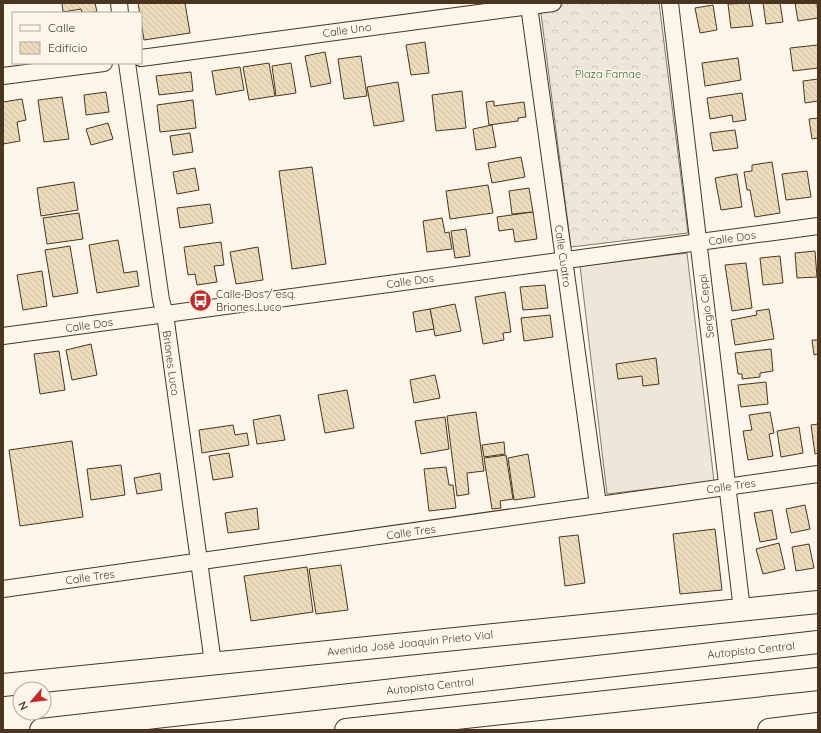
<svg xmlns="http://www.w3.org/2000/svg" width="821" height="733" viewBox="0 0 821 733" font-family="Quicksand,sans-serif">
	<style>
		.grass { fill: #ede6d9; stroke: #887966 }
		.forest { fill: url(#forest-crowns); stroke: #887966 }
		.building { fill: url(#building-back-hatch); stroke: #4a3520 }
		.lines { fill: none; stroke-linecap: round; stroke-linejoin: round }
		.minor-casing { stroke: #4a3520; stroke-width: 18 }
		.secondary-casing { stroke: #4a3520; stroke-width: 24 }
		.motorway-casing { stroke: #4a3520; stroke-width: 24 }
		.minor { stroke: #fbf6e9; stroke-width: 16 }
		.secondary { stroke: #fbf6e9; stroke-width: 22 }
		.motorway { stroke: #fbf6e9; stroke-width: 22 }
		.labels { text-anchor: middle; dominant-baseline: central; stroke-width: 3; stroke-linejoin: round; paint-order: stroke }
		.street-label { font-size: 11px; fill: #4a3520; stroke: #fbf6e9 }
		.park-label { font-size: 11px; fill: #436837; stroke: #fbf6e9 }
		.poi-label { font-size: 11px; fill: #4a3520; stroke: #fbf6e9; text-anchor: start }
	</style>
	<defs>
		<pattern id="forest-crowns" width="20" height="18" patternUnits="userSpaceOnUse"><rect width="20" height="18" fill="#ede6d9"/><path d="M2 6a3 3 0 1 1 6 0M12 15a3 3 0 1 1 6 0" fill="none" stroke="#cdc6ba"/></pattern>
		<pattern id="building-back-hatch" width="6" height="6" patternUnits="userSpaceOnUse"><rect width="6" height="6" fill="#ecdcbc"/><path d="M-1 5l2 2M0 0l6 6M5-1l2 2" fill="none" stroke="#ccbda1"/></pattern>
	</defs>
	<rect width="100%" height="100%" fill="#fbf6e9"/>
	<polygon class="grass" points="687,253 714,481 607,494 580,266"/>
	<polygon class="forest" points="568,3 659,3 688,233 571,247 540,6"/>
	<g class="building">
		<polygon points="62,3 95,3 97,12 82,13 81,9 63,12"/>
		<polygon points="138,3 185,3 190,33 144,40"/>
		<polygon points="749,3 753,26 731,28 728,4"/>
		<polygon points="763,3 780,3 783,22 766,24"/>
		<polygon points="795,3 817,3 818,18 798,21"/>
		<polygon points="713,5 717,30 700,33 695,8"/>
		<polygon points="425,42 429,73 411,75 406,45"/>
		<polygon points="818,45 818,68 793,71 790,48"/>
		<polygon points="325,52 331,83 311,87 305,56"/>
		<polygon points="361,56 367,96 344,99 338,59"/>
		<polygon points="738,58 741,80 705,86 702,63"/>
		<polygon points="269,63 275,96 249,100 243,67"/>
		<polygon points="291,63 296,93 276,96 272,66"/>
		<polygon points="240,67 244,90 216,95 212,71"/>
		<polygon points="191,72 193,91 159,95 156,76"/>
		<polygon points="818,79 818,101 805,103 803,81"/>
		<polygon points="398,82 404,121 374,126 367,87"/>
		<polygon points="462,91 466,128 436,131 432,95"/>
		<polygon points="106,92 109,112 86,115 84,95"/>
		<polygon points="742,93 746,120 733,122 732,115 710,119 707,98"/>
		<polygon points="62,97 69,139 44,142 38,100"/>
		<polygon points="22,99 26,120 17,122 20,141 3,144 3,102"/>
		<polygon points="193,100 196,128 160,132 157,105"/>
		<polygon points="494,101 494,106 524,102 526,117 518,118 518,121 489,125 486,102"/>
		<polygon points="818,118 818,138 812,139 809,119"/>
		<polygon points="108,123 113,139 91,145 86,129"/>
		<polygon points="492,125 496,147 476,150 473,129"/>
		<polygon points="735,130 738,148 713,151 710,133"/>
		<polygon points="190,133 193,152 173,155 170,136"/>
		<polygon points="521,157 525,177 492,183 488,163"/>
		<polygon points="772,162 780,213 755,217 750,190 747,190 744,172 752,171 752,165"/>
		<polygon points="312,167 326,264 292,269 279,171"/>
		<polygon points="195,168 199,190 177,194 173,172"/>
		<polygon points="807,171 811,197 786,200 782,174"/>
		<polygon points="737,174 742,207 721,210 715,178"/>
		<polygon points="74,182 78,210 41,216 37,188"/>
		<polygon points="488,185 493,213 450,219 446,191"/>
		<polygon points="529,188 533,212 512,214 509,191"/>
		<polygon points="210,204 213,223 180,228 177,208"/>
		<polygon points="533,212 537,239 515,242 513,229 499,231 497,217"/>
		<polygon points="79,213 83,239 47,244 43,218"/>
		<polygon points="442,218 445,233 449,232 452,249 427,252 423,221"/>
		<polygon points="466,229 470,256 455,258 451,231"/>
		<polygon points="118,240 124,273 137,271 139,286 97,293 89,245"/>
		<polygon points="221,242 224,265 214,266 217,282 197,285 195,274 188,275 184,247"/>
		<polygon points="70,246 78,293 53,297 45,250"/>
		<polygon points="258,247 263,280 236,284 230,252"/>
		<polygon points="815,251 817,277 797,278 795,253"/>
		<polygon points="780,256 783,283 763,285 760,258"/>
		<polygon points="746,263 752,308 732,311 725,265"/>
		<polygon points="42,271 47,306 23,310 17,275"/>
		<polygon points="545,285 548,308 523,310 520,287"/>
		<polygon points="505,292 511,332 503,333 504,340 483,344 475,297"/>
		<polygon points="455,304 461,331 435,336 430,309"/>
		<polygon points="430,309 434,329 416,332 413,312"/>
		<polygon points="769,309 774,339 735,345 731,320 757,315 756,311"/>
		<polygon points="550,315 553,337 524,341 521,318"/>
		<polygon points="812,340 818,340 818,354 814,355"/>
		<polygon points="91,344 97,375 72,380 66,350"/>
		<polygon points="771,349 773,371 760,373 760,377 742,379 742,374 738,374 735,353"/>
		<polygon points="59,351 65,390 40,394 34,354"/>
		<polygon points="656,358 659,384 643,386 642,376 618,379 616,364"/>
		<polygon points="435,375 440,398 414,403 410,380"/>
		<polygon points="766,382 768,404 741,407 738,385"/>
		<polygon points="347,390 354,428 325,433 318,395"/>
		<polygon points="476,412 484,471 467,473 469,494 457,496 447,416"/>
		<polygon points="770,412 774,433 769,434 773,456 748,460 743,431 752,430 749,415"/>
		<polygon points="280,415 285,440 257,444 253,420"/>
		<polygon points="445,417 449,449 421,454 415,421"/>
		<polygon points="818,424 818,453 815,454 811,425"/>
		<polygon points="233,425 235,435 247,433 249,445 202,453 199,430"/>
		<polygon points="799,427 803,453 781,457 777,431"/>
		<polygon points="72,441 83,517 20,526 9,450"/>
		<polygon points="504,442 505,454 484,457 482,445"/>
		<polygon points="229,453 233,477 213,480 209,456"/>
		<polygon points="528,454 535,497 514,500 508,458"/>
		<polygon points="506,455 513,499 500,501 501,508 492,509 484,458"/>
		<polygon points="121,465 125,495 91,500 87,469"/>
		<polygon points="446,467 449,485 453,485 456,508 429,511 424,469"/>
		<polygon points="160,473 162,490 137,494 134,478"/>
		<polygon points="805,505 810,529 791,533 786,509"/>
		<polygon points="257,508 259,529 228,533 225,513"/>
		<polygon points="772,510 777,539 760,542 754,513"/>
		<polygon points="715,529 722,590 680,594 673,534"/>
		<polygon points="578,535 585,583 565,586 559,537"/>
		<polygon points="779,543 785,569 763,574 756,549"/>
		<polygon points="809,544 814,568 796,571 792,547"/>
		<polygon points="341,565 348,610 316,614 309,569"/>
		<polygon points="307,567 313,612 251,621 244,576"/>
	</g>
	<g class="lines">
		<defs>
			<g id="minor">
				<polyline points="119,3 120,13"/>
				<polyline points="670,3 742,610"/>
				<polyline points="529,6 598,505"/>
				<polyline points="141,58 553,3"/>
				<polyline points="127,63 161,300 165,314 213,663"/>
				<polyline points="3,76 104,63"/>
				<polyline points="3,336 818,226"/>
				<polyline points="3,589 818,474"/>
			</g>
			<g id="secondary">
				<polyline points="3,685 818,602"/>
				<polyline points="769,730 818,724"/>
			</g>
			<g id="motorway">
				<polyline points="41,730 818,642"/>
				<polyline points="346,730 818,679"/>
			</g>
		</defs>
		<use href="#minor" class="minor-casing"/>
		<use href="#secondary" class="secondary-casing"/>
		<use href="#motorway" class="motorway-casing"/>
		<use href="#minor" class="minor"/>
		<use href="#secondary" class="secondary"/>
		<use href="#motorway" class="motorway"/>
	</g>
	<defs>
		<symbol id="bus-disc" viewBox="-11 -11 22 22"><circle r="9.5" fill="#c62828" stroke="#fbf6e9"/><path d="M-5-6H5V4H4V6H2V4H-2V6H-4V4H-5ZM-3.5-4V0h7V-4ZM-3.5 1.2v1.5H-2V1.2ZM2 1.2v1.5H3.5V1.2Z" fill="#fff"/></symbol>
	</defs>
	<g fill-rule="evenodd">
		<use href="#bus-disc" x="188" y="288" width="25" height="25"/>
	</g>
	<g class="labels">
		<g class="street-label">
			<text transform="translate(347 30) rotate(-8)">Calle Uno</text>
			<text transform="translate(732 238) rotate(-8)">Calle Dos</text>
			<text transform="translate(563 256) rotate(82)">Calle Cuatro</text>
			<text transform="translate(410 281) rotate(-8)">Calle Dos</text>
			<text transform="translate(706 306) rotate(-97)">Sergio Ceppi</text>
			<text transform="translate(89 325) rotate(-8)">Calle Dos</text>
			<text transform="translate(171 363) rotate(82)">Briones Luco</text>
			<text transform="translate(731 486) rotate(-8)">Calle Tres</text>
			<text transform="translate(411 532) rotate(-8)">Calle Tres</text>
			<text transform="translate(90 577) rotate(-8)">Calle Tres</text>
			<text transform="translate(410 643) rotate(-6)">Avenida José Joaquín Prieto Vial</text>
			<text transform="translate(751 650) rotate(-6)">Autopista Central</text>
			<text transform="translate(430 686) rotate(-6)">Autopista Central</text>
		</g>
		<g class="park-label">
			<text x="608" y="74">Plaza Famae</text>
		</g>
		<g class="poi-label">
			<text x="216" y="294">Calle Dos / esq.<tspan x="216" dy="13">Briones Luco</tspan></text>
		</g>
	</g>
	<rect width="821" height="733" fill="none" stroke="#4a3520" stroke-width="8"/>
	<rect x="12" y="12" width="130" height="52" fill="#fbf6e9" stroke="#b4a999"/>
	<rect x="20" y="25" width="20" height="6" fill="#fbf6e9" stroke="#b4a999"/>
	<text x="48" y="32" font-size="12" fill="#4a3520">Calle</text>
	<rect x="20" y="42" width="20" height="12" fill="url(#building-back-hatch)" stroke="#b4a999"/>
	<text x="48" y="52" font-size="12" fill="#4a3520">Edificio</text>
	<g transform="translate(32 701) rotate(242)"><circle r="19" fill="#fbf6e9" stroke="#b4a999"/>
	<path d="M0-3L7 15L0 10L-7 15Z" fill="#c62828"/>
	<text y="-6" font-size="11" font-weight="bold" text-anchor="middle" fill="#4a3520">N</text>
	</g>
</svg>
